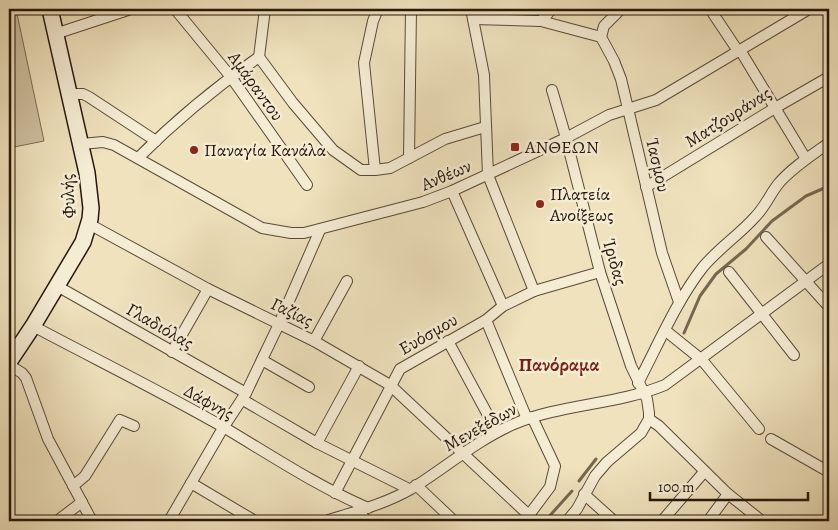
<svg xmlns="http://www.w3.org/2000/svg" width="838" height="530" viewBox="0 0 838 530" font-family="Alegreya,serif">
	<style>
		.green { fill: #cdbf9f; stroke: #7a6b55 }
		.lines { fill: none; stroke-linecap: round; stroke-linejoin: round }
		.stream { stroke: #766751; stroke-width: 3 }
		.street-casing { stroke: #584a38; stroke-width: 12 }
		.secondary-casing { stroke: #26170b; stroke-width: 18 }
		.street { stroke: #f5ecd4; stroke-width: 10 }
		.secondary { stroke: #f5ecd4; stroke-width: 15 }
		.poi-dot { fill: #8f2418; stroke: #f5ecd4; stroke-width: 2 }
		.labels { text-anchor: middle; dominant-baseline: central; stroke-width: 5; stroke-linejoin: round; paint-order: stroke }
		.street-label { font-size: 18px; fill: #26170b; stroke: #f5ecd4 }
		.poi-label { font-size: 18px; fill: #26170b; stroke: #f5ecd4; text-anchor: start }
		.neighbourhood-label { font-size: 19px; font-weight: bold; fill: #7a1f14; stroke: #f5ecd4 }
	</style>
	<rect width="100%" height="100%" fill="#efe2bd"/>
	<filter id="stains"><feTurbulence type="fractalNoise" baseFrequency=".004" numOctaves="4"/><feColorMatrix values="0 0 0 0 .2 0 0 0 0 .09 0 0 0 0 .02 0 0 0 .5 -.17"/></filter>
	<radialGradient id="worn" r=".72"><stop offset=".6" stop-color="#630" stop-opacity="0"/><stop offset="1" stop-color="#630" stop-opacity=".3"/></radialGradient>
	<polygon class="green" points="9,9 16,9 44,141 9,148"/>
	<g class="lines">
		<g class="stream">
			<polyline points="684,333 700,296 716,274 746,249 772,221 806,196 829,186"/>
			<polyline points="579,481 596,459"/>
			<polyline points="545,521 572,491"/>
		</g>
		<defs>
			<g id="street">
				<polyline points="175,9 231,77 307,185"/>
				<polyline points="471,9 484,75 488,175 534,291"/>
				<polyline points="710,9 738,51"/>
				<polyline points="473,19 541,21 601,37"/>
				<polyline points="541,21 552,9"/>
				<polyline points="55,34 131,9"/>
				<polyline points="601,37 614,61 621,79 662,253 679,302"/>
				<polyline points="601,37 604,26 621,9"/>
				<polyline points="740,50 806,159"/>
				<polyline points="259,57 293,103 333,150 361,170 375,170 390,168 445,139 485,127"/>
				<polyline points="259,57 265,9"/>
				<polyline points="552,90 566,138 600,272 631,366 647,399 649,413 649,419 641,433 607,462 595,476 577,509 567,521"/>
				<polyline points="69,94 83,94 89,97 156,141"/>
				<polyline points="81,144 103,142 114,145 262,228 291,233 304,233 423,202 452,191 566,138 609,115 656,100 809,9"/>
				<path d="M 138,158 C 175,121 216,87 259,57"/>
				<polyline points="409,158 411,9"/>
				<polyline points="375,170 364,63 373,21 378,9"/>
				<polyline points="646,187 775,108 829,77"/>
				<polyline points="452,191 503,306"/>
				<polyline points="89,224 208,289 314,341 390,385 535,521"/>
				<polyline points="766,237 829,307"/>
				<polyline points="729,272 794,355"/>
				<polyline points="57,286 246,393"/>
				<polyline points="486,320 527,419"/>
				<path d="M 33,326 C 97,360 162,392 225,428 C 272,456 317,486 368,508"/>
				<polyline points="666,331 702,360 759,429"/>
				<polyline points="314,341 347,281"/>
				<polyline points="448,341 497,432"/>
				<polyline points="172,352 208,289"/>
				<polyline points="262,360 309,387"/>
				<polyline points="9,365 22,373 26,378 48,439 92,521"/>
				<path d="M 638,383 C 658,345 677,300 703,267 C 719,248 739,235 755,217 C 765,207 770,194 779,183 C 793,167 812,155 829,143"/>
				<polyline points="243,400 317,443 409,489"/>
				<polyline points="649,419 659,426 728,494 762,521"/>
				<polyline points="771,439 829,472"/>
				<polyline points="317,443 359,366"/>
				<polyline points="191,483 255,521"/>
				<polyline points="416,485 454,521"/>
				<polyline points="73,486 85,476 120,420 134,426"/>
				<polyline points="335,493 400,369 486,320 503,306 534,291 600,272"/>
				<polyline points="584,494 614,521"/>
				<polyline points="358,511 367,521"/>
				<polyline points="529,515 550,487 555,466 532,417"/>
				<polyline points="57,521 82,502"/>
				<polyline points="169,521 223,428 246,393 279,324 320,230"/>
				<path d="M 326,521 C 354,512 385,504 411,489 C 445,468 477,440 514,424 C 561,404 616,405 665,385 L 829,264"/>
				<polyline points="662,521 704,472"/>
				<polyline points="708,521 728,494"/>
				<polyline points="828,521 829,518"/>
			</g>
			<polyline id="secondary" points="9,362 33,326 83,242 90,219 91,208 87,173 50,9"/>
		</defs>
		<use href="#street" class="street-casing"/>
		<use href="#secondary" class="secondary-casing"/>
		<use href="#street" class="street"/>
		<use href="#secondary" class="secondary"/>
	</g>
	<g class="poi-dot">
		<rect x="510" y="142" width="10" height="10" rx="2.5"/>
		<circle cx="194" cy="150" r="5"/>
		<circle cx="540" cy="204" r="5"/>
	</g>
	<g class="labels">
		<g class="street-label">
			<text transform="translate(256 86) rotate(54)">Αμάραντου</text>
			<text transform="translate(728 117) rotate(-32)">Ματζουράνας</text>
			<text transform="translate(658 165) rotate(77)">Ίασμου</text>
			<text transform="translate(446 175) rotate(-23)">Ανθέων</text>
			<text transform="translate(68 196) rotate(-93)">Φυλής</text>
			<text transform="translate(615 262) rotate(74)">Ίριδας</text>
			<text transform="translate(292 312) rotate(26)">Γαζίας</text>
			<text transform="translate(160 326) rotate(30)">Γλαδιόλας</text>
			<text transform="translate(428 334) rotate(-30)">Ευόσμου</text>
			<text transform="translate(209 402) rotate(29)">Δάφνης</text>
			<text transform="translate(480 427) rotate(-29)">Μενεξέδων</text>
		</g>
		<g class="poi-label">
			<text x="525" y="147">ΑΝΘΕΩΝ</text>
			<text x="204" y="150">Παναγία Κανάλα</text>
			<text x="550" y="194">Πλατεία<tspan x="550" dy="21">Ανοίξεως</tspan></text>
		</g>
		<g class="neighbourhood-label">
			<text x="559" y="365">Πανόραμα</text>
		</g>
	</g>
	<rect width="838" height="530" fill="none" stroke="#efe2bd" stroke-width="30"/>
	<rect x="10" y="10" width="818" height="510" fill="none" stroke="#26170b" stroke-width="2.5"/>
	<rect x="15" y="15" width="808" height="500" fill="none" stroke="#26170b"/>
	<path d="M650 492v8h158v-8" fill="none" stroke="#26170b" stroke-width="2.5"/>
	<text x="658" y="492" font-size="15" fill="#26170b" stroke="#f5ecd4" stroke-width="4" paint-order="stroke">100 m</text>
	<rect width="100%" height="100%" filter="url(#stains)"/>
	<rect width="100%" height="100%" fill="url(#worn)"/>
</svg>
